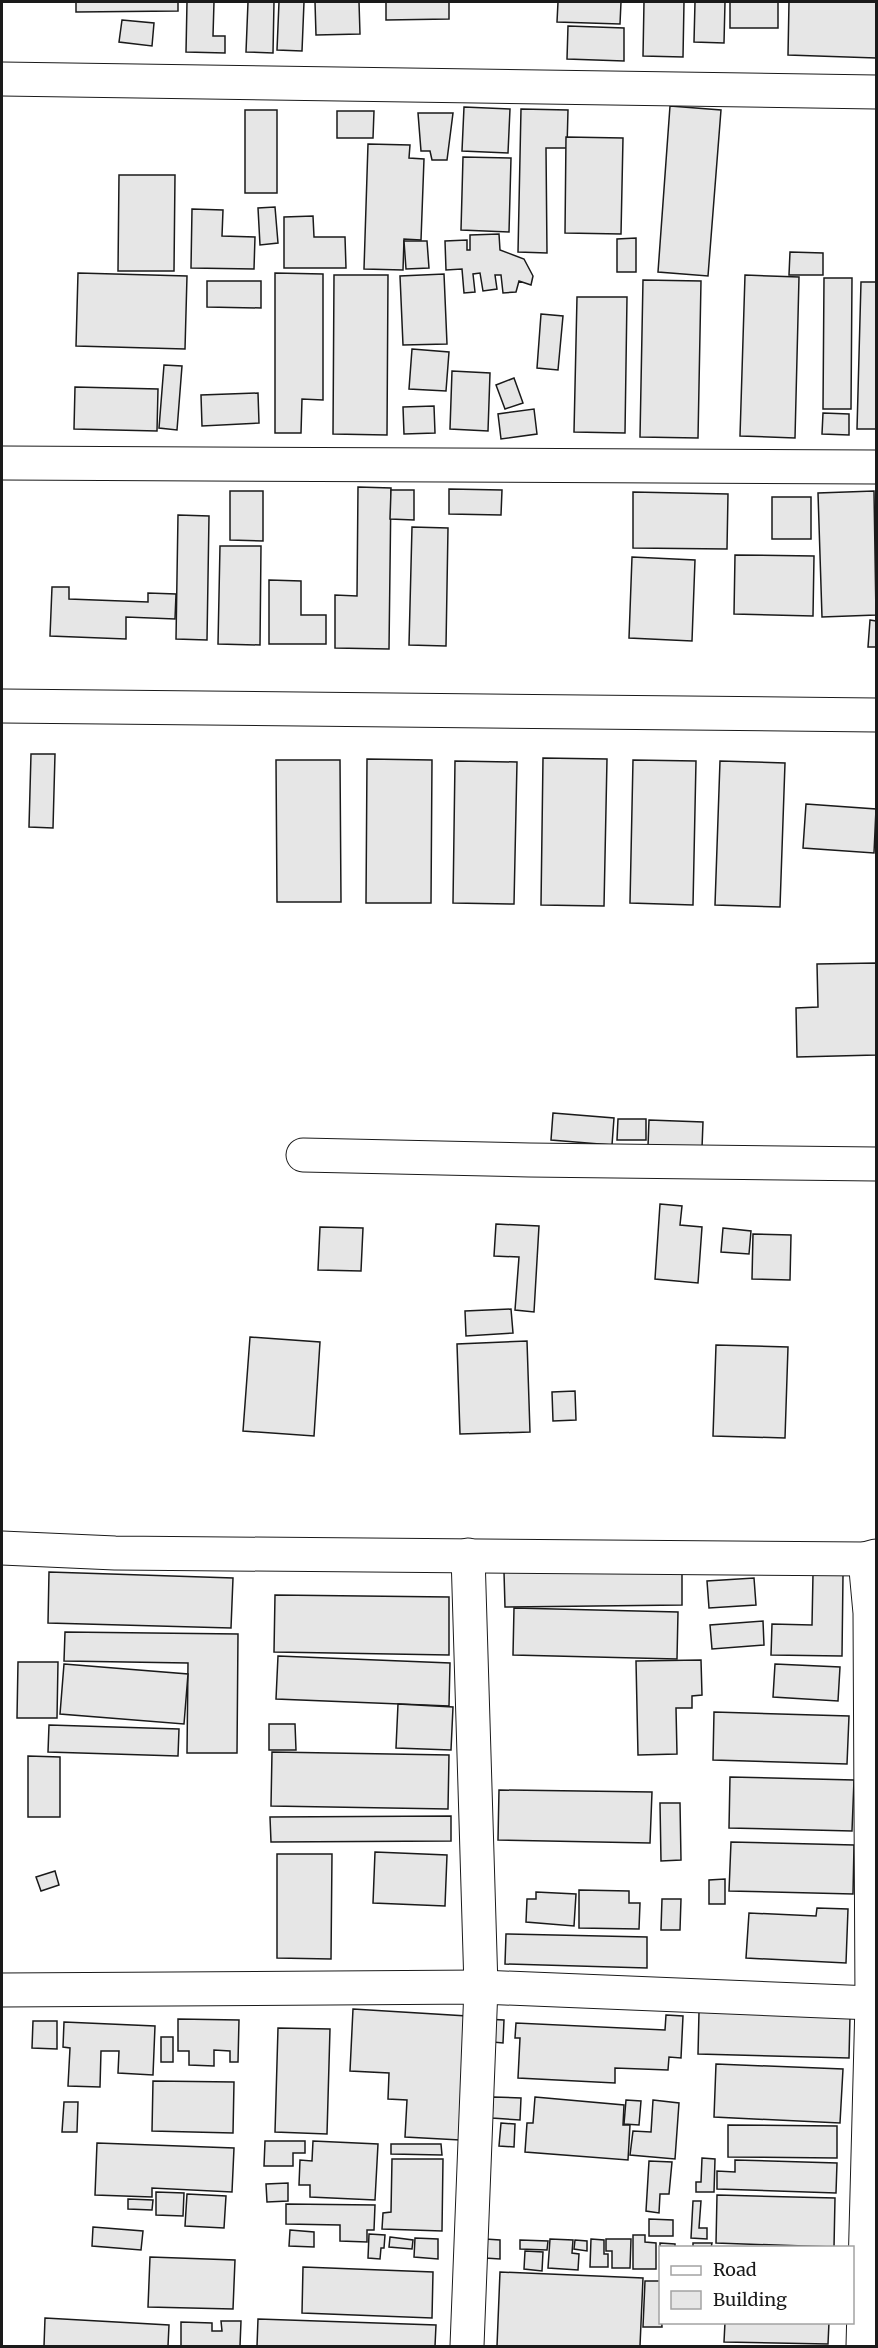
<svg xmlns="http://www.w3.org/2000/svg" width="878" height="2348" viewBox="0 0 878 2348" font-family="Merriweather,serif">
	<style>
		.building { fill: #e6e6e6; stroke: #1a1a1a; stroke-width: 1.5 }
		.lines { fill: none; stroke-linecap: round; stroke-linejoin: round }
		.street-casing { stroke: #1a1a1a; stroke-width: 35 }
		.street { stroke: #fff; stroke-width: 33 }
	</style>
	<rect width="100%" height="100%" fill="#fff"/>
	<g class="building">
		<polygon points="76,2 178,2 178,11 76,12"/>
		<polygon points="187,2 214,2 213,36 225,36 225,53 186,52"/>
		<polygon points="248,2 274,2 273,53 246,52"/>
		<polygon points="279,2 304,2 302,51 277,50"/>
		<polygon points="315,2 359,2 360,34 316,35"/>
		<polygon points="386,2 449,2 449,19 386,20"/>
		<polygon points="558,2 621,2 620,24 557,22"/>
		<polygon points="644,2 684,2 683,57 643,56"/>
		<polygon points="695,2 725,2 724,43 694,42"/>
		<rect x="730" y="2" width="48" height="26"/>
		<polygon points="789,2 876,2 876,58 788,55"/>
		<polygon points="122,20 154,23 152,46 119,42"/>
		<polygon points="568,26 624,28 624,61 567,59"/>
		<polygon points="670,106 721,110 708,276 658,272"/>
		<polygon points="464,107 510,109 508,153 462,151"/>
		<polygon points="521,109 568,110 567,148 546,148 547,253 518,252"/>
		<rect x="245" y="110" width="32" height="83"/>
		<polygon points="337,111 374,111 373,138 337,138"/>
		<polygon points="418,113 453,113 447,160 432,160 430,151 421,151"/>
		<polygon points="566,137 623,138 621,234 565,233"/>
		<polygon points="368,144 410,145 409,158 424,159 421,240 404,239 403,270 364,269"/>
		<polygon points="463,157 511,158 509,232 461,230"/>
		<polygon points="119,175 175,175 174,271 118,271"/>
		<polygon points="275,207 278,243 260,245 258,208"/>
		<polygon points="192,209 223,210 222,236 255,237 254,269 191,268"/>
		<polygon points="313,216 314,237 345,237 346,268 284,268 284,217"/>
		<polygon points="499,234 500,250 524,259 533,276 531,285 519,281 516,292 503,293 501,275 495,275 497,289 483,291 480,273 473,274 475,292 464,293 462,269 446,270 445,241 467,240 467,250 470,250 470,235"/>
		<polygon points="636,238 636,272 617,272 617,239"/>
		<polygon points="404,241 427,241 429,268 406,269"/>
		<polygon points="790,252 823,253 823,275 789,275"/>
		<polygon points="78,273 187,276 185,349 76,346"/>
		<polygon points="275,273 323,274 323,400 302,399 301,433 275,433"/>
		<polygon points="444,274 447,344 403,345 400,276"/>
		<polygon points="334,275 388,275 387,435 333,434"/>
		<polygon points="745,275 799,277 795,438 740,436"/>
		<polygon points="824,278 852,278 851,409 823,409"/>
		<polygon points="643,280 701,281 698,438 640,437"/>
		<polygon points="207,281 261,281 261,308 207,307"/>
		<polygon points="861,282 876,282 876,429 857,429"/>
		<polygon points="577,297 627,297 625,433 574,432"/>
		<polygon points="541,314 563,316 558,370 537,368"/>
		<polygon points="412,349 449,352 446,391 409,389"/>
		<polygon points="164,365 182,366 177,430 159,428"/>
		<polygon points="452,371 490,373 488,431 450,429"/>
		<polygon points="514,378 523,403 505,409 496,385"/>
		<polygon points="75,387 158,389 157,431 74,429"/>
		<polygon points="258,393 259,423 202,426 201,395"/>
		<polygon points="434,406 435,433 404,434 403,407"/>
		<polygon points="534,409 537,434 501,439 498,414"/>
		<polygon points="823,413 849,414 849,435 822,434"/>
		<polygon points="358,487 391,488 389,649 335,648 335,595 357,596"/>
		<polygon points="449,489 502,490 501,515 449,514"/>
		<polygon points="391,490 414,490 414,520 390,519"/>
		<polygon points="230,491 263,491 263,541 230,540"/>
		<polygon points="874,491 876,615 822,617 818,493"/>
		<polygon points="633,492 728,494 727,549 633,548"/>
		<rect x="772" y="497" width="39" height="42"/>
		<polygon points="178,515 209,516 207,640 176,639"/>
		<polygon points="412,527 448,528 446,646 409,645"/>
		<polygon points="220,546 261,546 260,645 218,644"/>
		<polygon points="735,555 814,556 813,616 734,614"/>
		<polygon points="632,557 695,560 692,641 629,638"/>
		<polygon points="269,580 301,581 301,615 326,615 326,644 269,644"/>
		<polygon points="52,587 69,587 69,599 148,602 148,593 176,594 175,619 126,617 126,639 50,636"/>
		<polygon points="870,620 876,621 876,647 868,647"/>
		<polygon points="31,754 55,754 53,828 29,827"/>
		<polygon points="543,758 607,759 604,906 541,905"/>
		<polygon points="367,759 432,760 431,903 366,903"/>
		<polygon points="276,760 340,760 341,902 277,902"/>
		<polygon points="633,760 696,761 693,905 630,903"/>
		<polygon points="455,761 517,762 514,904 453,903"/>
		<polygon points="720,761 785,763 780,907 715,905"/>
		<polygon points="806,804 876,809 874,853 803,848"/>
		<polygon points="876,963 876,1055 797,1057 796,1008 818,1007 817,964"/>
		<polygon points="553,1113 614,1118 612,1145 551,1140"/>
		<polygon points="618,1119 646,1119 646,1140 617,1140"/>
		<polygon points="649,1120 703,1122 702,1148 648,1146"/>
		<polygon points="660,1204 682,1206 680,1225 702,1227 698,1283 655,1279"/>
		<polygon points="496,1224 539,1226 534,1312 515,1310 519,1257 494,1256"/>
		<polygon points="320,1227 363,1228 361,1271 318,1270"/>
		<polygon points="723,1228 751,1231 749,1254 721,1252"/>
		<polygon points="753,1234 791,1235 790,1280 752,1279"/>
		<polygon points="511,1309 513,1333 466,1336 465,1311"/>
		<polygon points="250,1337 320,1342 314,1436 243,1431"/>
		<polygon points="527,1341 530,1432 460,1434 457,1344"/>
		<polygon points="716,1345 788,1347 785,1438 713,1436"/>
		<polygon points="575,1391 576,1420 553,1421 552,1392"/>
		<polygon points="682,1571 682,1605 505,1607 504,1572"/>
		<polygon points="49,1572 233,1578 231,1628 48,1623"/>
		<polygon points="813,1574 843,1575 842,1656 771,1655 772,1624 812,1625"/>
		<polygon points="754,1578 756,1605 709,1608 707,1581"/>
		<polygon points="275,1595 449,1597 449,1655 274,1652"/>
		<polygon points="514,1608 678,1612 677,1659 513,1655"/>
		<polygon points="763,1621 764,1645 712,1649 710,1625"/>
		<polygon points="65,1632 238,1634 237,1753 187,1753 188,1663 64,1661"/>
		<polygon points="278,1656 450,1663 449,1706 276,1699"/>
		<polygon points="701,1660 702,1695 692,1696 692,1708 676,1708 677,1754 638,1755 636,1661"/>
		<polygon points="18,1662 58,1662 57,1718 17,1718"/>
		<polygon points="64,1664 188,1674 184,1724 60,1714"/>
		<polygon points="775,1664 840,1667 838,1701 773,1697"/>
		<polygon points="398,1704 453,1707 451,1750 396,1748"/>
		<polygon points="714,1712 849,1716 847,1764 713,1760"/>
		<polygon points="269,1724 295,1724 296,1750 269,1750"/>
		<polygon points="49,1725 179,1729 178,1756 48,1752"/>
		<polygon points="272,1752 449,1755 448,1809 271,1806"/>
		<polygon points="28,1756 60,1757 60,1817 28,1817"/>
		<polygon points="730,1777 854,1780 852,1831 729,1828"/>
		<polygon points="499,1790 652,1792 650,1843 498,1840"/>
		<polygon points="660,1803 680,1803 681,1860 661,1861"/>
		<polygon points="451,1816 451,1841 271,1842 270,1817"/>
		<polygon points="731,1842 854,1845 853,1894 729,1891"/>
		<polygon points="375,1852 447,1855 445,1906 373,1903"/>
		<polygon points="277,1854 332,1854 331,1959 277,1958"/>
		<polygon points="55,1871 59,1885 41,1891 36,1877"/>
		<polygon points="725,1879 725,1904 709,1904 709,1880"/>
		<polygon points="579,1890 629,1891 629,1903 640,1903 639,1929 579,1928"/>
		<polygon points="536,1892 576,1894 574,1926 526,1922 527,1899 536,1899"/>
		<polygon points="662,1899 681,1899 680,1930 661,1930"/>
		<polygon points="817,1908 848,1909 846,1963 746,1958 749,1913 816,1916"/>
		<polygon points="506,1934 647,1937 647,1968 505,1964"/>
		<polygon points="353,2009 467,2016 460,2140 405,2137 407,2100 388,2099 389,2073 350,2071"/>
		<polygon points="699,2012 850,2016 849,2058 698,2054"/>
		<polygon points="666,2015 683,2016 681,2058 669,2057 668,2070 615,2068 615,2083 518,2078 520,2038 515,2038 516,2023 665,2030"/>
		<polygon points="178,2019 239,2020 238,2062 230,2062 230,2051 214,2050 214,2066 189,2065 189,2051 178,2051"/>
		<polygon points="484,2019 504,2020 503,2043 482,2041"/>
		<polygon points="33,2021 57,2021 57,2049 32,2048"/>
		<polygon points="64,2022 155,2026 153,2075 118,2073 119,2051 101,2051 100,2087 68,2086 70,2048 63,2047"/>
		<polygon points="278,2028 330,2029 327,2134 275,2132"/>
		<rect x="161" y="2037" width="12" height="25"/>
		<polygon points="716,2064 843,2069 840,2123 714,2117"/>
		<polygon points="153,2081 234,2082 233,2133 152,2131"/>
		<polygon points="493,2097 521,2098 520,2120 492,2118"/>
		<polygon points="535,2097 624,2105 623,2125 630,2125 628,2160 525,2152 527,2123 533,2123"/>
		<polygon points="626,2100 641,2101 639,2125 624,2124"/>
		<polygon points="653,2100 679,2103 675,2159 630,2155 633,2131 651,2132"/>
		<polygon points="64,2102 78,2102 77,2132 62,2132"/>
		<polygon points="501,2123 515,2124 514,2147 499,2146"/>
		<polygon points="728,2125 837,2126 837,2158 728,2157"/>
		<polygon points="265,2141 305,2141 305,2153 293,2153 293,2166 264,2166"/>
		<polygon points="313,2141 378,2144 375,2200 310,2197 310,2185 299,2185 300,2160 312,2161"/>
		<polygon points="97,2143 234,2148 232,2192 152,2188 152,2197 95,2195"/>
		<polygon points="391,2144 441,2144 442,2155 391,2154"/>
		<polygon points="702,2158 715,2159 714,2192 696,2192 696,2182 701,2182"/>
		<polygon points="392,2159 443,2159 442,2231 382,2229 383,2213 391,2212"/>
		<polygon points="735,2160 837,2163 836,2193 717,2189 717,2171 735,2172"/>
		<polygon points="649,2161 672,2162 669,2194 660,2194 659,2213 646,2211"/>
		<polygon points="288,2183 288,2201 267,2202 266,2184"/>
		<polygon points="156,2192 184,2193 183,2216 156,2215"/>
		<polygon points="187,2194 226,2196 224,2228 185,2226"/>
		<polygon points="717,2195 835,2198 834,2247 716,2243"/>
		<polygon points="128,2199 153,2200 152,2210 128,2209"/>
		<polygon points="693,2201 701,2201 699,2228 707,2228 707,2239 691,2238"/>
		<polygon points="286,2204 375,2205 374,2230 367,2230 367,2242 340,2241 340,2225 286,2224"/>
		<polygon points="649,2219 673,2220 673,2236 649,2236"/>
		<polygon points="93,2227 143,2231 141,2250 92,2246"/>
		<polygon points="290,2230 314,2232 314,2247 289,2246"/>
		<polygon points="369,2234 385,2235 384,2248 381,2248 380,2259 368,2258"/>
		<polygon points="633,2235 645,2235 645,2242 656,2243 656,2269 633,2269"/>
		<polygon points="390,2237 413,2240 412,2249 389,2247"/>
		<polygon points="415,2238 438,2239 438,2259 414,2257"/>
		<polygon points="485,2239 500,2240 500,2259 485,2258"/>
		<polygon points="550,2239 573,2240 572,2253 579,2254 578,2270 548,2268"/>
		<polygon points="591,2239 604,2240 604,2254 608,2254 608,2267 590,2267"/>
		<polygon points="606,2239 631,2239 630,2268 612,2268 612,2251 606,2251"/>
		<polygon points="520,2240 548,2241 547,2250 520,2249"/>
		<polygon points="575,2240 587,2241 587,2251 574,2249"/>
		<polygon points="660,2243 675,2244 675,2248 660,2248 660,2268"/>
		<polygon points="693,2243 712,2243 711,2248 693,2248"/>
		<polygon points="525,2251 543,2252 542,2271 524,2269"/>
		<polygon points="150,2257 235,2260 233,2309 148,2307"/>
		<polygon points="303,2267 433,2272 432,2318 302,2313"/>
		<polygon points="500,2272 643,2278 640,2346 497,2346"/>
		<polygon points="645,2281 660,2281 662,2327 643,2327"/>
		<polygon points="45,2318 169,2325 168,2346 44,2346"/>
		<polygon points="258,2319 436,2325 435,2346 257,2346"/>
		<polygon points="221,2321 241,2321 240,2346 181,2346 181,2322 212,2323 212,2331 222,2331"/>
		<polygon points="725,2322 829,2322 828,2344 724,2342"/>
	</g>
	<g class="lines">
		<defs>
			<g id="street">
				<polyline points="2,79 876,92"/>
				<polyline points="2,463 876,467"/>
				<polyline points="2,706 876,715"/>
				<polyline points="303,1155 529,1160 876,1164"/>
				<polyline points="2,1548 115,1553 865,1559"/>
				<polyline points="2,1990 481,1987 872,2003"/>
				<polyline points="467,2346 481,1987 468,1555"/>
				<polyline points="863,2346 872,2003 870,1613 865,1559 876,1556"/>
			</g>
		</defs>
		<use href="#street" class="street-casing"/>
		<use href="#street" class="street"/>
	</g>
	<rect width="878" height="2348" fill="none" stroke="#1a1a1a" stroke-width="6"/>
	<rect x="659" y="2246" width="195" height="78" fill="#ffffff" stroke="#a3a3a3" stroke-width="1.5"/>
	<rect x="671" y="2266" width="30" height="9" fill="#ffffff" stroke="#a3a3a3" stroke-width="1.5"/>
	<text x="713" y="2276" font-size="18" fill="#1a1a1a">Road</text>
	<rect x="671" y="2291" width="30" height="18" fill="#e6e6e6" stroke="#a3a3a3" stroke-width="1.5"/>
	<text x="713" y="2306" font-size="18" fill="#1a1a1a">Building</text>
</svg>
